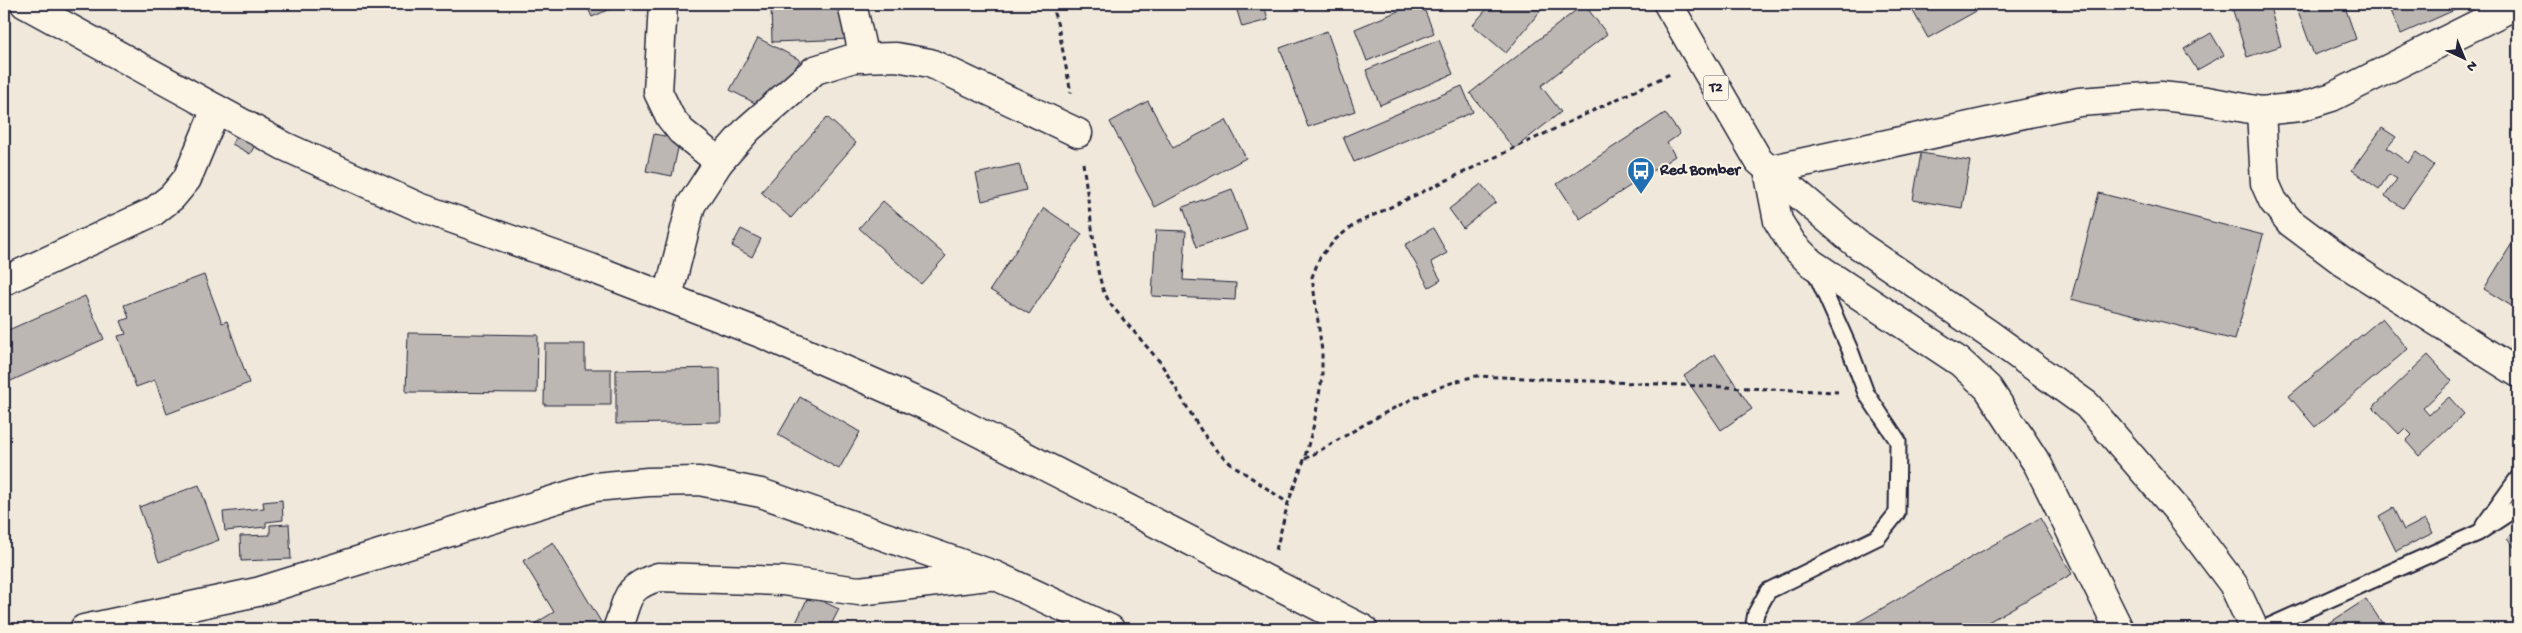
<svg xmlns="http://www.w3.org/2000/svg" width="2522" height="633" viewBox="0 0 2522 633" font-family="'Gochi Hand',sans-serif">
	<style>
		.building { fill: #bcb7b3; stroke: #22223b }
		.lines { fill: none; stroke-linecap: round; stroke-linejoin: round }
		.service-casing { stroke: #22223b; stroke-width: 19 }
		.minor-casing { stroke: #22223b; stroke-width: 31 }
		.trunk-casing { stroke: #22223b; stroke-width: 31 }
		.path { stroke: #22223b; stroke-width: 3; stroke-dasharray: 5 4; stroke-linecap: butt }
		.service { stroke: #fcf5e5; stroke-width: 15 }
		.minor { stroke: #fcf5e5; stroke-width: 28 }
		.trunk { stroke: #fcf5e5; stroke-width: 28 }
		.labels { text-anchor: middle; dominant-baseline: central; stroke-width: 4; stroke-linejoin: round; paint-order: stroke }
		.shield { fill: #fcf5e5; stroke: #63616e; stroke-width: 1 }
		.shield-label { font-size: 15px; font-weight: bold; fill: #22223b }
		.poi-label { font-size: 16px; font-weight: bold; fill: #22223b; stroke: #fcf5e5; text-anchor: start }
	</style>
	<rect width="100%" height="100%" fill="#efe8db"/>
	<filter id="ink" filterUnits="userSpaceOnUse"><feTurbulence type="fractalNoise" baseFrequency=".02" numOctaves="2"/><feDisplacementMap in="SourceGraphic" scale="10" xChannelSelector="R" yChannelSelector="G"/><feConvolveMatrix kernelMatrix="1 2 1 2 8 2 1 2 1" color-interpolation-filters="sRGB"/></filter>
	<g filter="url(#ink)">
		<g class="building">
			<polygon points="586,4 621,4 592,17"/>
			<polygon points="771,4 852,4 852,39 772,42"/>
			<polygon points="1235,4 1264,4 1268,20 1242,27"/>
			<polygon points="1415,4 1422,4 1434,33 1367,61 1355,29"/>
			<polygon points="1491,4 1546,4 1506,53 1473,25"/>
			<polygon points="1584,4 1607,34 1541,86 1561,112 1514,149 1470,93"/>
			<polygon points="1909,4 1986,4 1987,5 1928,38"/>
			<polygon points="2139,4 2154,4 2141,9"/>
			<polygon points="2231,4 2269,4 2281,46 2247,57"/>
			<polygon points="2318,4 2344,4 2356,39 2314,55 2298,11"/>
			<polygon points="2388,4 2468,4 2401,34"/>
			<polygon points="1327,31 1355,111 1308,127 1280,48"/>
			<polygon points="2211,33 2224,55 2197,70 2184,49"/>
			<polygon points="758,38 800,60 772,112 730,90"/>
			<polygon points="1439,40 1453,74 1380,105 1366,70"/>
			<polygon points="1462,86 1473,112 1354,162 1343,137"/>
			<polygon points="1148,101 1173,148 1226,120 1246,158 1155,207 1110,122"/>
			<polygon points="1665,113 1680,134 1667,143 1675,156 1580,219 1557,184"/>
			<polygon points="827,117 856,143 791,218 761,192"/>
			<polygon points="244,119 264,129 250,154 232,144"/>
			<polygon points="2382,128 2396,137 2387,148 2408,163 2416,152 2434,165 2403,208 2385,196 2397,179 2389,174 2379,189 2352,170"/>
			<polygon points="654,134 680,139 672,176 646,171"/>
			<polygon points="1921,153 1970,161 1962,208 1913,200"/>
			<polygon points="1019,164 1026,190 982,201 976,174"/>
			<polygon points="1481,184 1496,202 1463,228 1449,209"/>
			<polygon points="1232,189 1247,230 1197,247 1183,207"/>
			<polygon points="2099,193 2263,235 2235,340 2071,299"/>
			<polygon points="883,201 946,256 921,284 859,228"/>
			<polygon points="1044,208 1082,234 1029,314 990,290"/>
			<polygon points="1433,228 1447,253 1431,262 1441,280 1429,287 1405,245"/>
			<polygon points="741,229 761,239 752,257 732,246"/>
			<polygon points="1156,230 1186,231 1183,280 1236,283 1235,300 1152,296"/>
			<polygon points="2511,245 2518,249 2518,310 2484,289"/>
			<polygon points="204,275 222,323 227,321 249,383 167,414 155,380 136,387 118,336 126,334 121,321 129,318 124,305"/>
			<polygon points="85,296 104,339 4,384 4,332"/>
			<polygon points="2382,318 2408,349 2315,427 2289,396"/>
			<polygon points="408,333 538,335 537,393 406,392"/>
			<polygon points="545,344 585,344 585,369 611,369 611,405 544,405"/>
			<polygon points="1715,354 1752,409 1721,430 1684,376"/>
			<polygon points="2428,355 2452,381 2423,408 2429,415 2449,397 2464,414 2419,456 2406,441 2412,435 2405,428 2399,434 2373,407"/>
			<polygon points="720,368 721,422 616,424 616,370"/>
			<polygon points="800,397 860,432 839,469 778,435"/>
			<polygon points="199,485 219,540 159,562 139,507"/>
			<polygon points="282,500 283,520 266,522 266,527 225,531 223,512 264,508 263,502"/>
			<polygon points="2393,508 2404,530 2425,519 2433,533 2396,551 2379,516"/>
			<polygon points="2040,518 2072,574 1976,629 1856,629 1853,625"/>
			<polygon points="289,524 291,559 241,561 240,536 270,535 270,525"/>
			<polygon points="2518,527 2518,551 2507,539"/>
			<polygon points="553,542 604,627 600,629 526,629 554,612 523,561"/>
			<polygon points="809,595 839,609 829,629 793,629"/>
			<polygon points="2366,599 2386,629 2320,629"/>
			<polygon points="2016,622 2020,629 2003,629"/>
			<polygon points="409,623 413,629 399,629"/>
		</g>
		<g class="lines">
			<defs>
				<g id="service">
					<polyline points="2484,525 2518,478"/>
					<polyline points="1753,629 1756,613 1768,591 1878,537 1897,513 1898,441 1866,393 1850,350 1814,269"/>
					<polyline points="2263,629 2478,533 2518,507"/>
				</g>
				<g id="minor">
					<polyline points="25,4 284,146 419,207 591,268 765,335 931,408 1363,629"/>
					<polyline points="663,4 658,92 670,117 681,131 719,162"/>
					<polyline points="852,4 864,58"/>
					<polyline points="2261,111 2265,183 2273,201 2290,222 2346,264 2518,373"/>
					<polyline points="1768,170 2079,102 2161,96 2207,101 2261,111 2300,107 2332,97 2518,4"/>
					<polyline points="4,281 153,212 172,197 187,179 216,109"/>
					<polyline points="668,297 691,205 719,162 748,129 815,70 854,58 896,57 930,63 1078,133"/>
					<polyline points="84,629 257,592 595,487 648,482 699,481 761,493 994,575 1110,629"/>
					<path d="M 617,629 C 629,600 623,588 658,577 L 783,581 L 859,591 L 988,576"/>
				</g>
				<g id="trunk">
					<polyline points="1668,4 1759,161 1857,244 1989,334 2087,405 2178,511 2233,584 2254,629"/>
					<polyline points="1768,170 1778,221 1793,245 1811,263 1960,362 1988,388 2038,465 2119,629"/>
				</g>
			</defs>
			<use href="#service" class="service-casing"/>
			<use href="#minor" class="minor-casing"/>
			<use href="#trunk" class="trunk-casing"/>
			<g class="path">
				<polyline points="1051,4 1058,26 1071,93"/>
				<polyline points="1083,163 1098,271 1103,290 1111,305 1160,362 1202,432 1216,450 1230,463 1288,503"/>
				<path d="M 1305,459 C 1357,430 1418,388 1477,376 L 1838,392"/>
				<polyline points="1276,550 1288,503 1304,460 1314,424 1322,378 1322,351 1312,277 1320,257 1336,239 1355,224 1672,73"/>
			</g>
			<use href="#service" class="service"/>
			<use href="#minor" class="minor"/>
			<use href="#trunk" class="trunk"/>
		</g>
	</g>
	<defs>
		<symbol id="bus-pin" viewBox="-11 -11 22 30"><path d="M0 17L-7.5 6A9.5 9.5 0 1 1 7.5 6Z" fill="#1f6fb2" stroke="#fcf5e5"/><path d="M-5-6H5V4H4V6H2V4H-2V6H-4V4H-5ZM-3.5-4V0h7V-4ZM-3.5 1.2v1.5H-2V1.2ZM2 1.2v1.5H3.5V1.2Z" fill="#fff"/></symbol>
	</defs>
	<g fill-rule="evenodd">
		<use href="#bus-pin" x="1625" y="155" width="32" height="43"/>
	</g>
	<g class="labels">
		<rect class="shield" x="1703.5" y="75.5" width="25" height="25" rx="4"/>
		<g class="shield-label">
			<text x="1716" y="88">T2</text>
		</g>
		<g class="poi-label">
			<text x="1660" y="171">Red Bomber</text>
		</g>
	</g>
	<rect width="2522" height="633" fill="none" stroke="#fcf5e5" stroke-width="20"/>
	<rect x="10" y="10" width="2502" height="613" fill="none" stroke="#22223b" stroke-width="2" filter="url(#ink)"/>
	<g transform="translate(2464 58) rotate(136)" stroke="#fcf5e5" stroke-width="4" paint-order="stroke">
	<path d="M0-4L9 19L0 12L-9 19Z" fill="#22223b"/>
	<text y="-8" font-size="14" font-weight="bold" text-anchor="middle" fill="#22223b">N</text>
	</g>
</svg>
